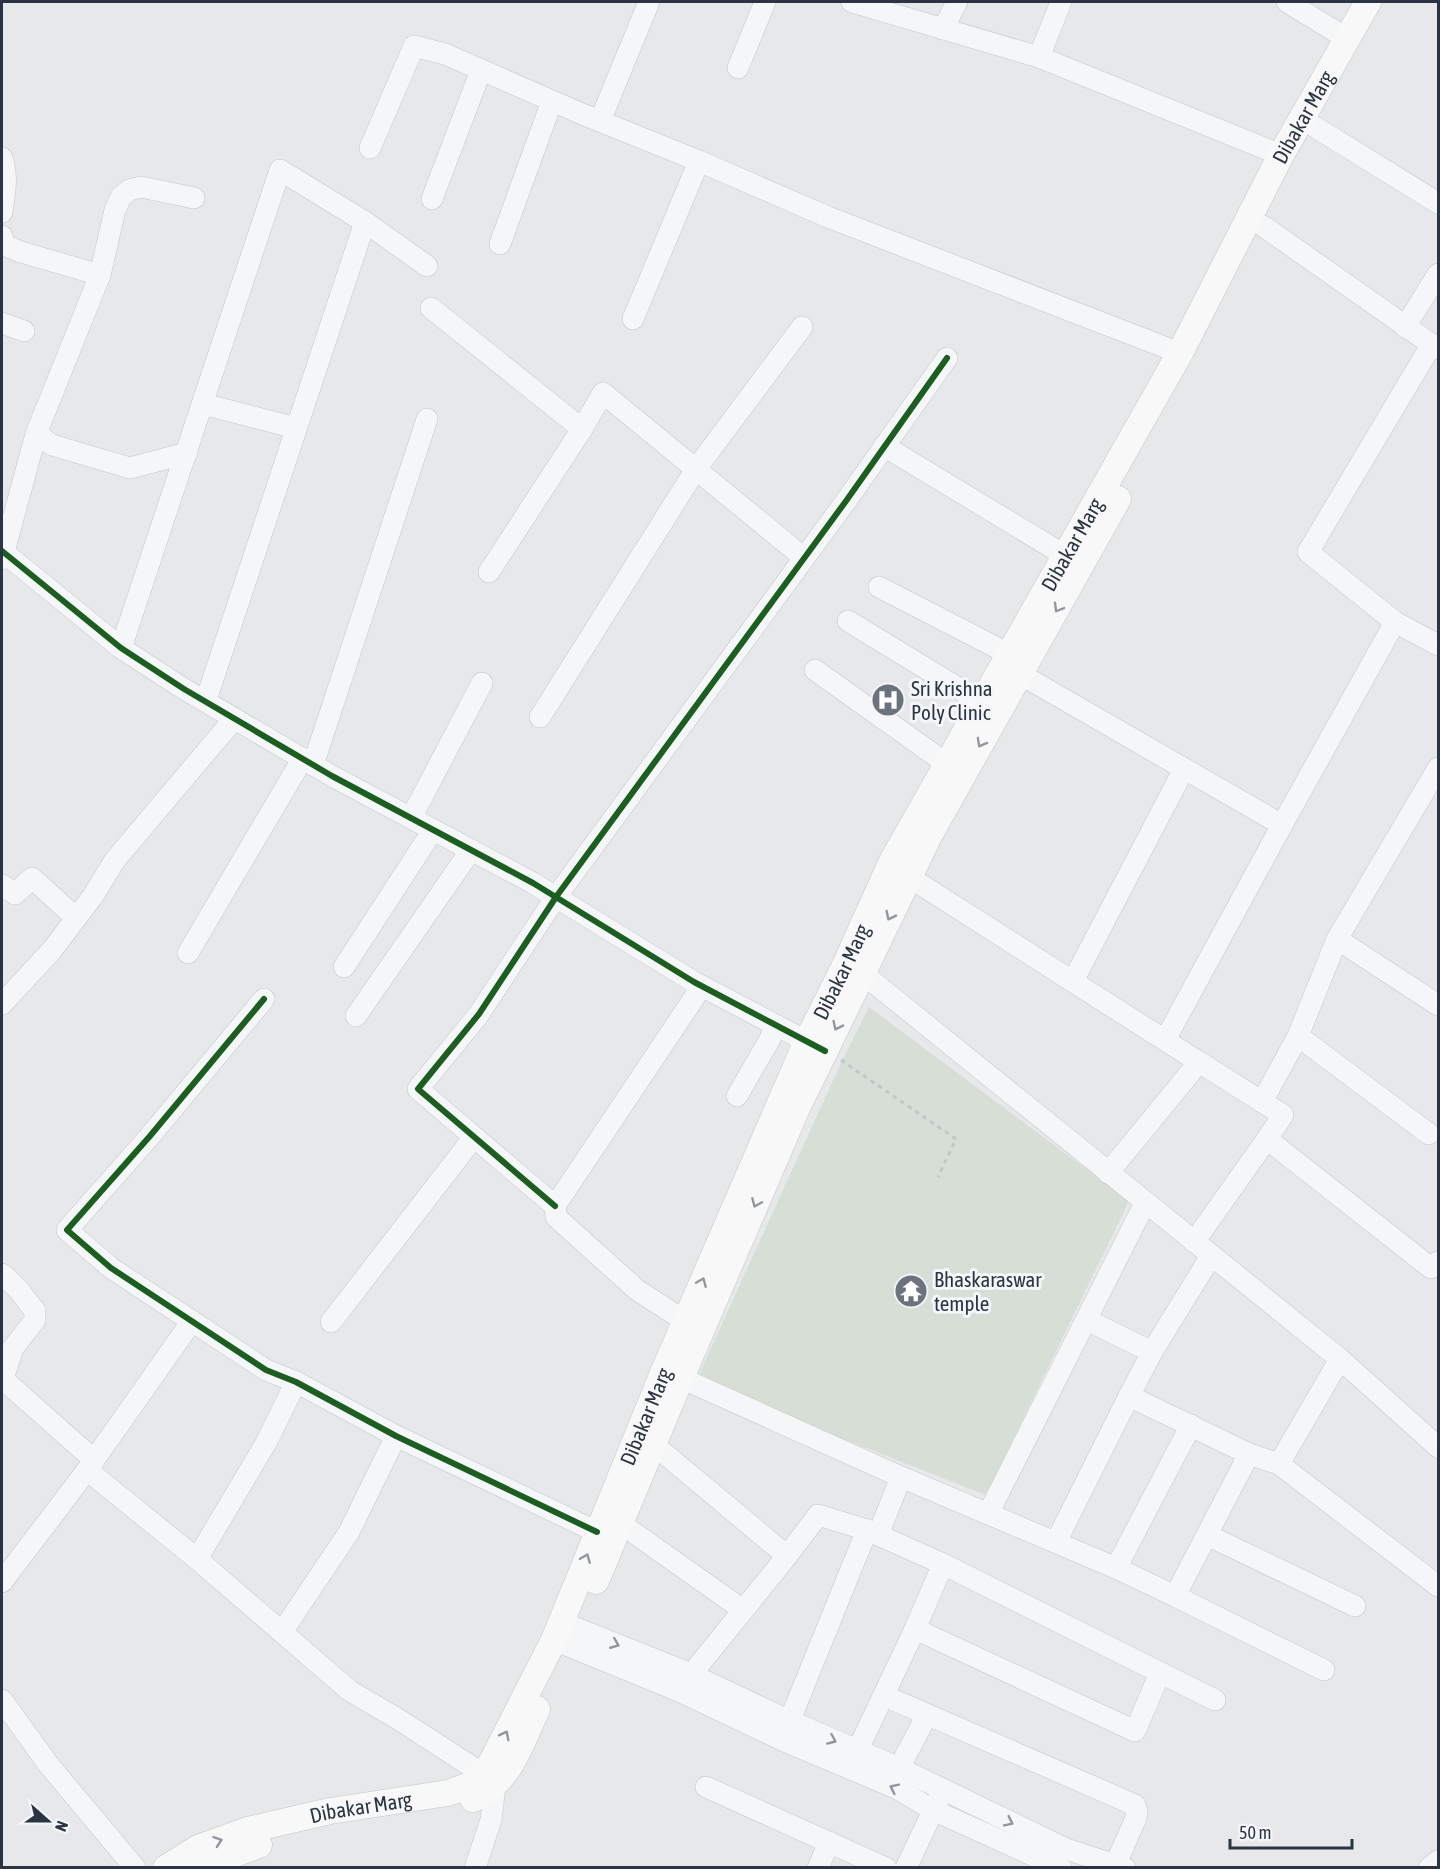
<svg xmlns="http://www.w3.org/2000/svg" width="1440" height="1869" viewBox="0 0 1440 1869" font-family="'Asap Condensed',sans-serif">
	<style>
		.green { fill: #d6ded6 }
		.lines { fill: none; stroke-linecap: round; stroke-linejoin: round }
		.minor-casing { stroke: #c4c6c8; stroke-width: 22 }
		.major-casing { stroke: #c2c5c8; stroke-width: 27 }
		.path { stroke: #c5c6ca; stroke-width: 3; stroke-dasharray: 4.5 4.5; stroke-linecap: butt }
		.minor { stroke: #f5f6f7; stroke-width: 21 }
		.major { stroke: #f8f8f8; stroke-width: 26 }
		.cycleway-casing { stroke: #f4f6f9; stroke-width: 10 }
		.cycleway { stroke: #1b5e20; stroke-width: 6 }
		.oneway { stroke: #92969e }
		.oneway2 { stroke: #90959e }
		.labels { text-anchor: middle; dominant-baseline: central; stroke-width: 6; stroke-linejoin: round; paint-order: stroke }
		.street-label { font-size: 21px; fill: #2b3445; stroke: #f4f6f9 }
		.poi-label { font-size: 21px; fill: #2b3445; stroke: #f4f6f9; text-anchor: start }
	</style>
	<rect width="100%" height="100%" fill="#e6e8ea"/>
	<polygon class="green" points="869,1007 1129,1201 986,1495 696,1381 842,1061"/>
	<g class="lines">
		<defs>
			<g id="minor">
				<polyline points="852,2 1039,57 1281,155"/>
				<polyline points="1287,2 1348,39"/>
				<polyline points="943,29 957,2"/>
				<polyline points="1039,57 1061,2"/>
				<polyline points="738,68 765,2"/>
				<polyline points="600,121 649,2"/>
				<polyline points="1315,127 1438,203"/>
				<polyline points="370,148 414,46 445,54 582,114 699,161"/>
				<path d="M 2,158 C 8,177 5,192 2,212"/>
				<polyline points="432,199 481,70"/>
				<polyline points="1263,226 1438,349"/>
				<polyline points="2,236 4,245 21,252 100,275"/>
				<polyline points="500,244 552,101"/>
				<polyline points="431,308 582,429"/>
				<polyline points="633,319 699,161 828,217 1180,353"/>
				<polyline points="2,323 24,331"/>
				<polyline points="1405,327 1438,274"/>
				<polyline points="203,404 296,428"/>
				<polyline points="36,434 100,275 115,210 121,197 129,190 141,187 194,198"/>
				<polyline points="884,446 1066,556"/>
				<polyline points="2,551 121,648 184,689 332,776 533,883 694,982 819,1048"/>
				<polyline points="2,559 36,434 52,445 130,468 187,453"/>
				<polyline points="489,572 582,429 603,393 803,557"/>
				<polyline points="879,587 1009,654"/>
				<polyline points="848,621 981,702"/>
				<polyline points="1395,622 1308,552 1432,344"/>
				<polyline points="121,648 280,170 365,222 427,266"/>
				<polyline points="1005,668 1020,674 1282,825 1165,1040"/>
				<polyline points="815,670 947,764"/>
				<polyline points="206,700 365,222"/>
				<polyline points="540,717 696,469 802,327"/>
				<polyline points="313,765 427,419"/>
				<polyline points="411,818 482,683"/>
				<polyline points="1282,825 1395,622 1438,645"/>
				<polyline points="909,877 1199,1062 1108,1173"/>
				<polyline points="2,885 15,894 32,878 76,918"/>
				<polyline points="1337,939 1438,1005"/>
				<polyline points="188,953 303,758"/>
				<polyline points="344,967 433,830"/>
				<polyline points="862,973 1340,1359 1438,1447"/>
				<polyline points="1073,981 1184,769"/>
				<polyline points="264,999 150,1136 67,1230 111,1268 266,1370 296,1382 396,1436 597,1532"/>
				<polyline points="2,1004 52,950 93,896 115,860 234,719"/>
				<polyline points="356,1016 471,850"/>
				<polyline points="1298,1036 1429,1134"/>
				<polyline points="1199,1062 1283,1115 1267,1139"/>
				<polyline points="737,1096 770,1039 775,1025"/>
				<polyline points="1262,1102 1298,1036 1337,939 1438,768"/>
				<polyline points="555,1206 418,1089 479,1014 556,897 846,501 947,358"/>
				<polyline points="1194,1242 1267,1139 1431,1268 1438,1262"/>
				<polyline points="2,1274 17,1288 35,1311 35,1320 13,1348 3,1379 94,1460"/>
				<polyline points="1087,1320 1152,1352"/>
				<polyline points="192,1321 87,1470 197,1559 266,1443 296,1382"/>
				<polyline points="685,1321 637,1290 556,1217 555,1206 702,986"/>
				<polyline points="331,1322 474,1137"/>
				<polyline points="681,1378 901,1477 1116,1568"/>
				<polyline points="1129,1396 1152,1352 1211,1256"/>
				<polyline points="1191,1425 1116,1568 1175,1596 1249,1454"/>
				<polyline points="653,1444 787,1556 682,1686"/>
				<polyline points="1279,1464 1340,1359"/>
				<polyline points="988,1514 1145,1203"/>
				<polyline points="620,1523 743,1610"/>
				<polyline points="867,1530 943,1564 1215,1700"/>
				<polyline points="878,1535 901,1477"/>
				<polyline points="1207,1535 1355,1606"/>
				<polyline points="1056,1542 1129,1396 1249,1454 1279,1464 1438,1586"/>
				<polyline points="197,1559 350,1691 398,1719 483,1774"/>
				<polyline points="2,1582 87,1470"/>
				<polyline points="1175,1596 1324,1670"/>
				<polyline points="561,1622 686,1672 790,1721 899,1768 1066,1849 1125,1868"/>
				<polyline points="915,1629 1135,1731 1160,1673"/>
				<polyline points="282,1632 349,1532 396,1436"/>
				<polyline points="554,1640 679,1691 782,1740 896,1788 933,1810 1061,1868"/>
				<polyline points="885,1696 1135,1805 1137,1811 1136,1818 1114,1868"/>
				<polyline points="2,1700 48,1764 135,1868"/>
				<polyline points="785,1732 867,1530 818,1515 787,1556"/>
				<polyline points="852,1762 915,1629 943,1564"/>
				<polyline points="899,1768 927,1715"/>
				<polyline points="706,1787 886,1868"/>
				<polyline points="475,1868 491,1820 495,1786"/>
				<polyline points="818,1868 829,1842"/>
				<polyline points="906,1868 939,1798"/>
				<polyline points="1429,1868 1438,1861"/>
			</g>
			<g id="major">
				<polyline points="596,1581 681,1378 797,1108 825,1051 929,836 1118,499"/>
				<path d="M 473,1799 C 510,1782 521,1744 537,1709"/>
				<path id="s1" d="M 166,1868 L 198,1848 L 248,1830 L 330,1811 L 448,1793 L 470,1785 L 490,1765 L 554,1640 L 663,1373 L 807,1041 L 845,965 L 891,863 L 1180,353 L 1281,155 L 1368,2"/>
				<polyline points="197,1868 259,1845"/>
			</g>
		</defs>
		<use href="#minor" class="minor-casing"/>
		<use href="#major" class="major-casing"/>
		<polyline class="path" points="841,1060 956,1139 938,1177"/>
		<use href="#minor" class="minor"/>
		<use href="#major" class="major"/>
		<defs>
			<g id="cycleway">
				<polyline points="2,551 121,648 184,689 332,776 533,883 694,982 825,1051"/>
				<polyline points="264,999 150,1136 67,1230 111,1268 266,1370 296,1382 396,1436 597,1532"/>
				<polyline points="555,1206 418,1089 479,1014 556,897 846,501 947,358"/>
			</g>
		</defs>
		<use href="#cycleway" class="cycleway-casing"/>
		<use href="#cycleway" class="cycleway"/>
	</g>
	<defs><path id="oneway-chevron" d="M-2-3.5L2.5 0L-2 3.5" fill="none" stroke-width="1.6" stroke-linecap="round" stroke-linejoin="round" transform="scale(1.5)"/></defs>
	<g class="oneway">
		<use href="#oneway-chevron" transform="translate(1058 608) rotate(120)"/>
		<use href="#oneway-chevron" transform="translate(981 743) rotate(119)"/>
		<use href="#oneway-chevron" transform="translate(890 916) rotate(116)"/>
		<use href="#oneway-chevron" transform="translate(837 1026) rotate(116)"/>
		<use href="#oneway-chevron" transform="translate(756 1203) rotate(113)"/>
		<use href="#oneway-chevron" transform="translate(702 1282) rotate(-67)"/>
		<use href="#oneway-chevron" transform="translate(586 1558) rotate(-68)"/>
		<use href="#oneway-chevron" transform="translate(505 1735) rotate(-63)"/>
		<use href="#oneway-chevron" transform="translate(218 1841) rotate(-19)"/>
	</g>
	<g class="oneway2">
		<use href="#oneway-chevron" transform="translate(615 1644) rotate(22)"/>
		<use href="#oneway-chevron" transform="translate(832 1740) rotate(24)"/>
		<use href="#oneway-chevron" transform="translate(894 1788) rotate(-154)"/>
		<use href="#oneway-chevron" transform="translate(1009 1822) rotate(26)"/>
	</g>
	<defs>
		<symbol id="hospital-disc" viewBox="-11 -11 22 22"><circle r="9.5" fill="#6c737f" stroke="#f4f6f9"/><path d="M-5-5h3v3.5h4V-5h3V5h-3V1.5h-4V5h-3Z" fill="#fff"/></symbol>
		<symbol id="temple-disc" viewBox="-11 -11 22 22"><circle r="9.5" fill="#6c737f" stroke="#f4f6f9"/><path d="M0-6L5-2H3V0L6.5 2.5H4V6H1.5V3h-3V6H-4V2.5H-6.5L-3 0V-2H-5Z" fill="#fff"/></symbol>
	</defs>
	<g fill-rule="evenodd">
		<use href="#hospital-disc" x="869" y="681" width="38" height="38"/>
		<use href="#temple-disc" x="892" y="1272" width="38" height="38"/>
	</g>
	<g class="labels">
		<g class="street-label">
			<text stroke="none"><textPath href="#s1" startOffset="2186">Dibakar Marg</textPath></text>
			<text stroke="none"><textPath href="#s1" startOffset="1700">Dibakar Marg</textPath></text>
			<text stroke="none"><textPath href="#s1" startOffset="1214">Dibakar Marg</textPath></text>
			<text stroke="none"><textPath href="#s1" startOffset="728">Dibakar Marg</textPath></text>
			<text stroke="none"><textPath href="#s1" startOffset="206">Dibakar Marg</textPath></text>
		</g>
		<g class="poi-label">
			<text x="911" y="688">Sri Krishna<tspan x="911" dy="24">Poly Clinic</tspan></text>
			<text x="934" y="1279">Bhaskaraswar<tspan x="934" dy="24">temple</tspan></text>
		</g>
	</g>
	<rect width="1440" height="1869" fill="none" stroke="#2b3445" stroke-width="6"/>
	<g transform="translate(48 1821) rotate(111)" stroke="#f4f6f9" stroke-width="4.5" paint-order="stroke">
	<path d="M0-4.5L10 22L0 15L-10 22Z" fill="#2b3445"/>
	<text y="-9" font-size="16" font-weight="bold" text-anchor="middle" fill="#2b3445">N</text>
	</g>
	<path d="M1230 1839v9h122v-9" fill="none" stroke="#2b3445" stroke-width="3"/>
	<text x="1239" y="1839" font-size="18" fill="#2b3445" stroke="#f4f6f9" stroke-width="4.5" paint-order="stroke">50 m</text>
</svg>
